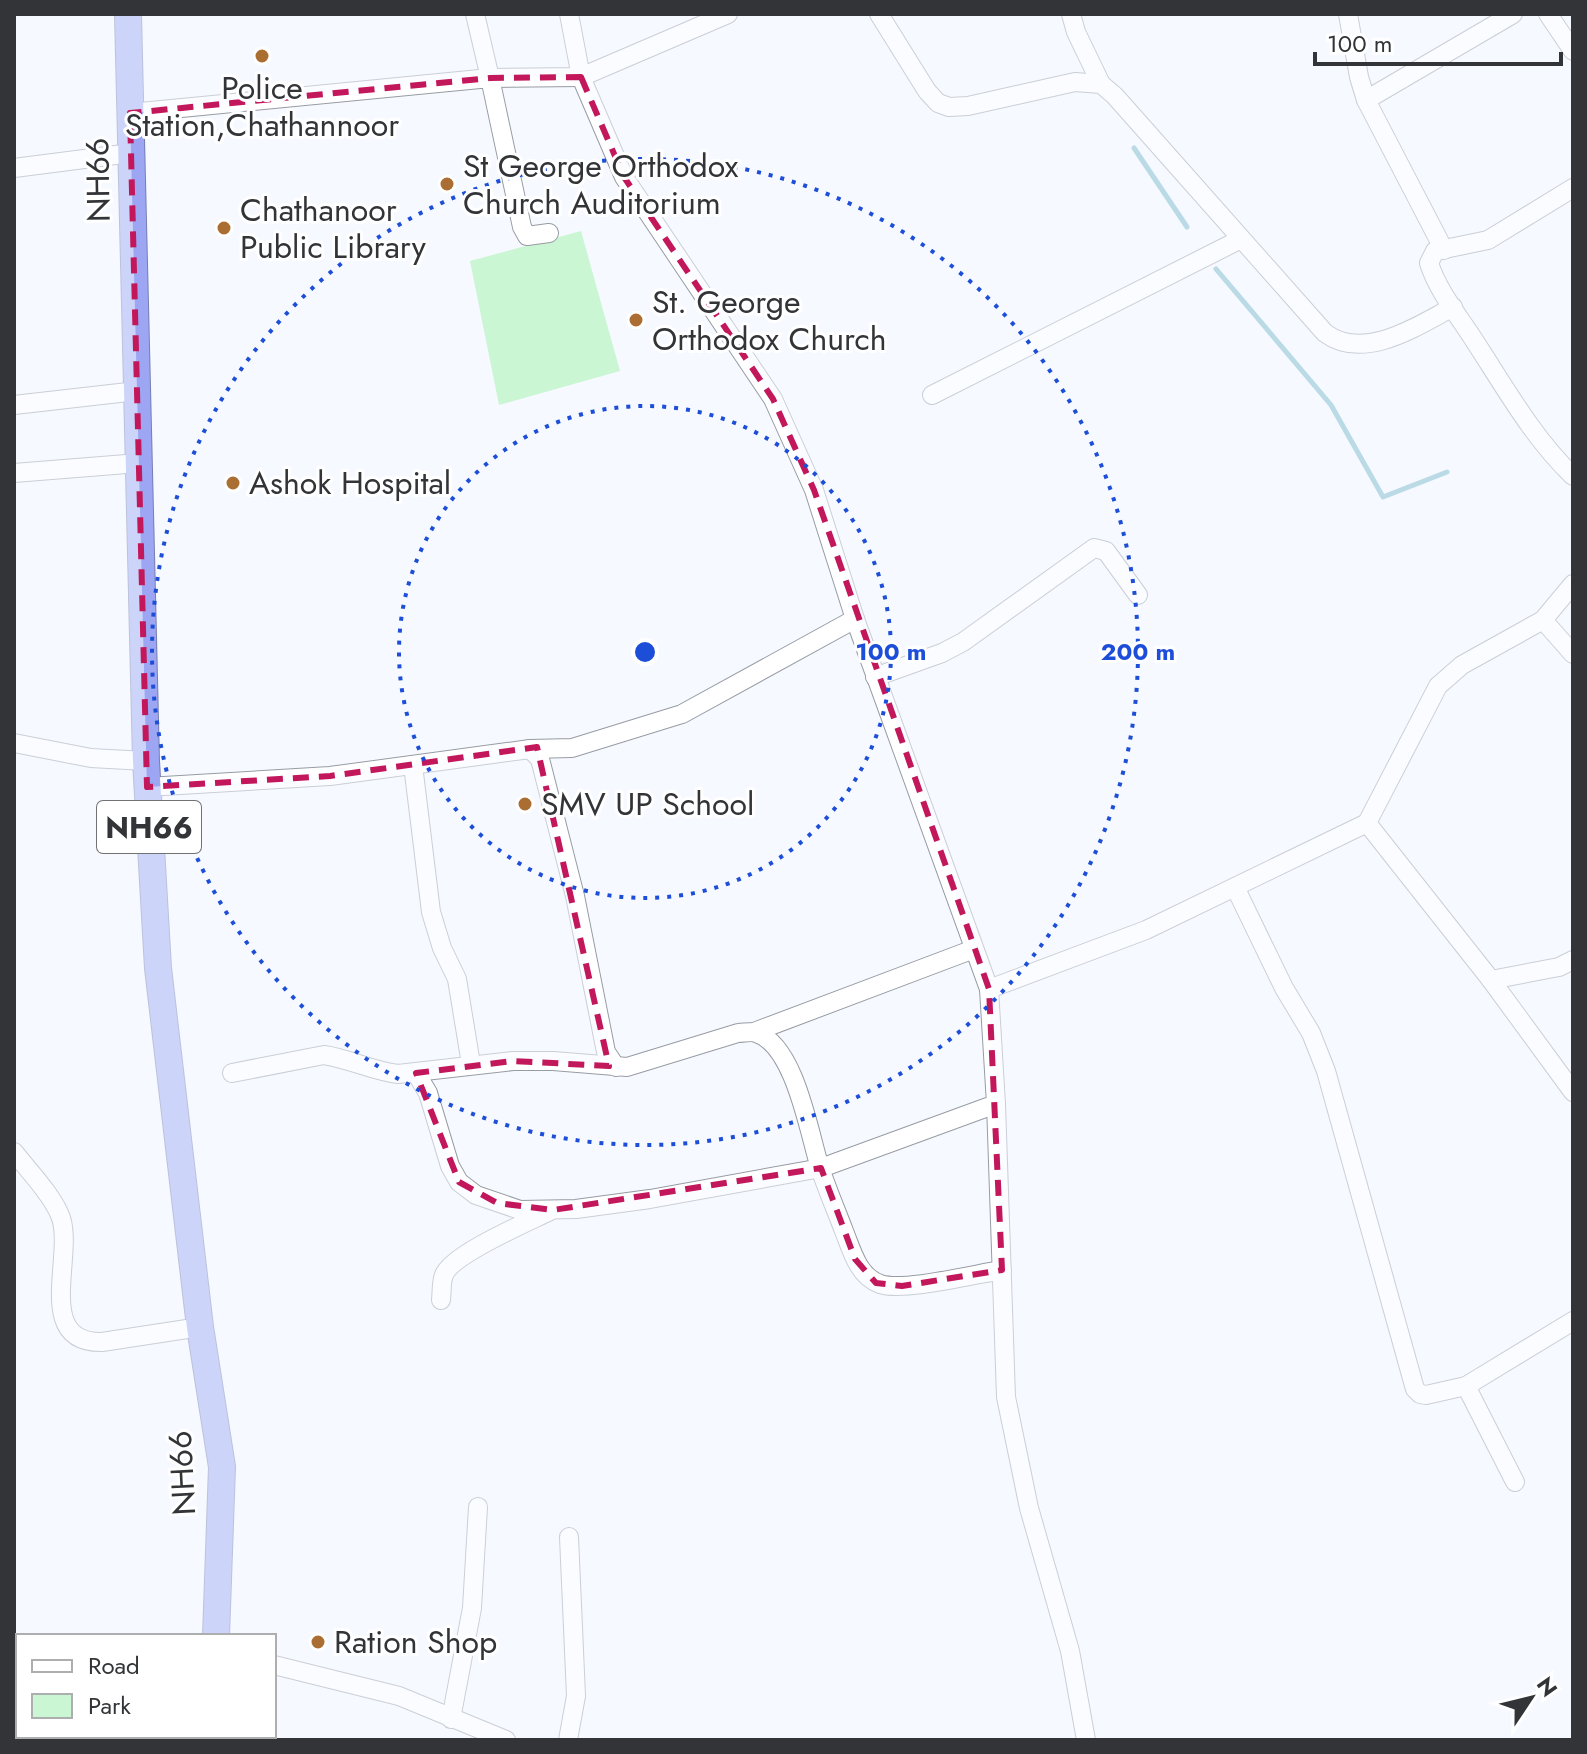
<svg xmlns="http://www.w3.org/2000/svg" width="1587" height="1754" viewBox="0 0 1587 1754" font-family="Jost,sans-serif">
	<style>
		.green { fill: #cbf6d3 }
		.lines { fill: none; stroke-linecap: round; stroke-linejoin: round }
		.stream { stroke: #71b3c5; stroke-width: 5 }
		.minor-casing { stroke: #979ca4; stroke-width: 20 }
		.highway-casing { stroke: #777eb1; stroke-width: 28 }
		.minor { stroke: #fff; stroke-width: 18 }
		.highway { stroke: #9ca6f3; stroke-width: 26 }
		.marked { fill: none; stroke: #c2185b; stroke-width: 6; stroke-dasharray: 16 10; stroke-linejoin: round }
		.ring { fill: none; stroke: #1d4ed8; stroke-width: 4; stroke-dasharray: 4 8 }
		.poi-dot { fill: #ab6e32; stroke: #fff; stroke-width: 3 }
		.labels { text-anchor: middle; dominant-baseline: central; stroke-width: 6; stroke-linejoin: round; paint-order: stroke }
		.shield { fill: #fff; stroke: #707173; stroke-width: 2 }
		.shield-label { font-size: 30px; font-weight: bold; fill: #323437 }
		.poi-label { font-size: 32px; fill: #323437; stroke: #fff; text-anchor: start }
		.street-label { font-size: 32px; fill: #323437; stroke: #fff }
		.centre { fill: #1d4ed8; stroke: #fff; stroke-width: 4 }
		.ring-label { font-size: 24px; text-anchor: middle; font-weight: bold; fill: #1d4ed8; stroke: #fff; stroke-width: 6; stroke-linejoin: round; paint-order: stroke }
	</style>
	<rect width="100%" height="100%" fill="#f6f9ff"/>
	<polygon class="green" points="581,231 620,371 499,405 470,261"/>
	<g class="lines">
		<g class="stream">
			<polyline points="1134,148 1187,227"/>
			<polyline points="1216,269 1331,405 1383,497 1447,472"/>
		</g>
		<defs>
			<g id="minor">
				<polyline points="475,14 490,78 581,77 728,14"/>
				<polyline points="569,14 581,77 624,177 773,399 814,490 855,619 989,989 1146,930 1367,823 1491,980 1559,967 1573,960"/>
				<path d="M 879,14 L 927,91 L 938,103 L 949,107 L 968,106 L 1075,82 L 1101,84 L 1115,96 L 1325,333 C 1364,362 1417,326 1453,307"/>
				<polyline points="1071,14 1076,32 1101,84"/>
				<polyline points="1348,14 1359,77 1366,100 1444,250"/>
				<polyline points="1548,14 1573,51"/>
				<polyline points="1366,100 1513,14"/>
				<polyline points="130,113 490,78 522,227 527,236 549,233"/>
				<polyline points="14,168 131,153"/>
				<path d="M 1573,188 L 1488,240 L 1435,251 L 1429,263 C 1437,289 1457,314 1472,337 C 1503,384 1532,437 1573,476"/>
				<polyline points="932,395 1241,239"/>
				<polyline points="14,405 137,391"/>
				<polyline points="14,473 139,463"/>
				<polyline points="1543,620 1573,654"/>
				<polyline points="875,677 942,653 963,642 1094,548 1106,551 1138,595"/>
				<polyline points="14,743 91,758 146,761"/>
				<polyline points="530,749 572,748 682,714 855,619"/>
				<polyline points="413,765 431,912 442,948 457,979 471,1064"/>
				<polyline points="147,787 330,776 530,749 540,759 575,896 606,1052 616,1067"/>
				<polyline points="1367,823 1438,686 1462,665 1543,620 1573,584"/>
				<polyline points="1235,887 1284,988 1311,1033 1326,1071 1415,1389 1420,1394 1426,1395 1466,1386 1573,1321"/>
				<polyline points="1491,980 1573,1092"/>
				<polyline points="989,989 996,1104 1006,1397 1029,1508 1070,1651 1086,1740"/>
				<polyline points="754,1032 974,949"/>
				<path d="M 232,1073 L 324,1055 C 350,1059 373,1071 398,1074 L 513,1061 L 553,1061 L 627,1067 L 738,1033 C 744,1033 751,1031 756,1033 C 795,1045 809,1133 820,1168 C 827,1189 836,1210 844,1231 C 852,1251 858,1276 880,1284 C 903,1292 975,1274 1002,1270"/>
				<polyline points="416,1073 428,1093 450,1166 459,1182 476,1195 520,1210 576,1209 650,1199 821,1168 996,1104"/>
				<path d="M 14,1152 C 28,1170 54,1197 61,1218 C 74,1257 34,1343 102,1342 L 200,1327"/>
				<path d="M 441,1300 C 442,1292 441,1282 444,1275 C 452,1254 528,1222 550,1211"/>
				<polyline points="1466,1386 1515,1482"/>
				<polyline points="14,1646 18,1647"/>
				<polyline points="274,1665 399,1696 506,1740"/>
				<polyline points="14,1704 18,1703"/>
				<polyline points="451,1719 472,1608 478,1507"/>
				<polyline points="568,1740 576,1696 569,1537"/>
			</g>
			<g id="highway">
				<polyline points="128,14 146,761 158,968 200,1327 222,1467 216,1636"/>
				<polyline points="219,1736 219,1740"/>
			</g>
		</defs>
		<use href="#minor" class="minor-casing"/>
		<use href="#highway" class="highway-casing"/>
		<use href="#minor" class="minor"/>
		<use href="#highway" class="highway"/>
	</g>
	<path d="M0 0H1587V1754H0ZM 581,77 L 624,177 L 773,399 L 814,490 L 989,989 L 1002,1270 L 902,1286 L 876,1283 L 855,1259 L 821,1168 L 553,1210 L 497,1203 L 459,1182 L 416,1073 L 513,1061 L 609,1066 L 537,747 L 330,776 L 147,787 L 130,113 L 490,78 Z" fill="#f6f9ff" fill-opacity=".55" fill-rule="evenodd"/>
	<path class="marked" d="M 581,77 L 624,177 L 773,399 L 814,490 L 989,989 L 1002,1270 L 902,1286 L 876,1283 L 855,1259 L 821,1168 L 553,1210 L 497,1203 L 459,1182 L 416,1073 L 513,1061 L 609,1066 L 537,747 L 330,776 L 147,787 L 130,113 L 490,78 Z"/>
	<g class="ring">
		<circle cx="645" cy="652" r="246"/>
		<circle cx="645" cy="652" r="493"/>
	</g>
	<g class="poi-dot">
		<circle cx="262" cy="56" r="8"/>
		<circle cx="447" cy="184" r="8"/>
		<circle cx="224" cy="228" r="8"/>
		<circle cx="636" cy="320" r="8"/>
		<circle cx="233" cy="483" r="8"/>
		<circle cx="525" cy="804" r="8"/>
		<circle cx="318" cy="1642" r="8"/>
	</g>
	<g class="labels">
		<rect class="shield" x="97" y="801" width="104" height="52" rx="6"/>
		<g class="shield-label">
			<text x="149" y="827">NH66</text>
		</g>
		<g class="poi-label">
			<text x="262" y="88" text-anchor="middle">Police<tspan x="262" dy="37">Station,Chathannoor</tspan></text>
			<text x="463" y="166">St George Orthodox<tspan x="463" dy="37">Church Auditorium</tspan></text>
			<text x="240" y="210">Chathanoor<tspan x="240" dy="37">Public Library</tspan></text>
			<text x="652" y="302">St. George<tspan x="652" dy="37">Orthodox Church</tspan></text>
			<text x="249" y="483">Ashok Hospital</text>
			<text x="541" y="804">SMV UP School</text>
			<text x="334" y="1642">Ration Shop</text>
		</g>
		<g class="street-label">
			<text transform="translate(98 180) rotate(-91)">NH66</text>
			<text transform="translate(182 1473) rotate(-93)">NH66</text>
		</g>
	</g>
	<circle cx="645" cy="652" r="12" class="centre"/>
	<g class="ring-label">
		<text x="891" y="660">100 m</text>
		<text x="1138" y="660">200 m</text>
	</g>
	<rect width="1587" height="1754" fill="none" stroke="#323437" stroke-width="32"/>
	<rect x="16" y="1634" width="260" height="104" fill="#ffffff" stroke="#adaeaf" stroke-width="2"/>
	<rect x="32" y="1660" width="40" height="12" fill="#ffffff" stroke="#adaeaf" stroke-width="2"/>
	<text x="88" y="1674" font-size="24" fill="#323437">Road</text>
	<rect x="32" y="1694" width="40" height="24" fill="#cbf6d3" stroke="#adaeaf" stroke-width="2"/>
	<text x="88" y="1714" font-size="24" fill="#323437">Park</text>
	<g transform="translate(1531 1698) rotate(55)" stroke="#ffffff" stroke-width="6" paint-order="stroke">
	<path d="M0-6L14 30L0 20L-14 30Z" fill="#323437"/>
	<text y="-12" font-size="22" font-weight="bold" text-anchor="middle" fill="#323437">N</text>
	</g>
	<path d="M1315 52v12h246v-12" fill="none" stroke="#323437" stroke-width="4"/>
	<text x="1327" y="52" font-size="24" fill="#323437" stroke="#ffffff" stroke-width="6" paint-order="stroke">100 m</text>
</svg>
